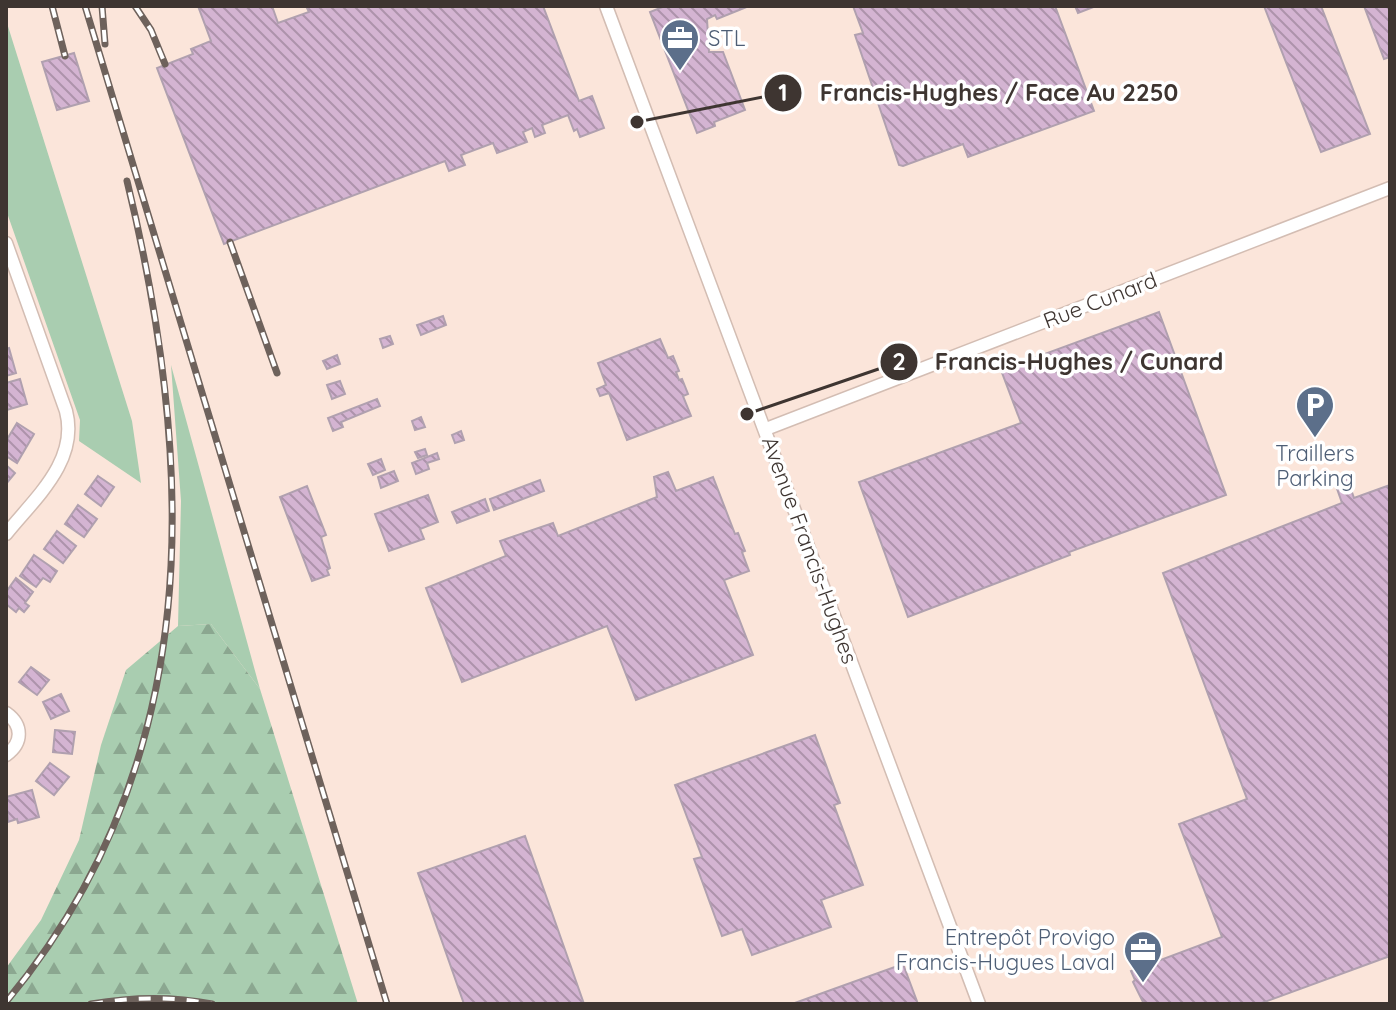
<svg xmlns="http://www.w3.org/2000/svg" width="1396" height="1010" viewBox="0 0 1396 1010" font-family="Quicksand,sans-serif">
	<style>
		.grass { fill: #a9cdb0 }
		.forest { fill: url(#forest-firs) }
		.building { fill: url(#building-back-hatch); stroke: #b0a0af; stroke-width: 2 }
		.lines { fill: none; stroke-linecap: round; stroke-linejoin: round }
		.minor-casing { stroke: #d3bdb3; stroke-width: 15 }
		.minor { stroke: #fff; stroke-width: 12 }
		.rail-casing { stroke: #6e625c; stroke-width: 7 }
		.rail { stroke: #fff; stroke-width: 4; stroke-dasharray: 12; stroke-linecap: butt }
		.labels { text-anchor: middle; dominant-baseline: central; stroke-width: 7; stroke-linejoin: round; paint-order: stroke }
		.service-label { font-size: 22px; fill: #4e5e75; stroke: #fff; text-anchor: start }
		.street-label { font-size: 22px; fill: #3e3531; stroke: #fff }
		.leader { fill: none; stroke: #3e3531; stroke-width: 3 }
		.callout-dot { fill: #3e3531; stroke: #fff; stroke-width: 3 }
		.mark-label { font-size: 24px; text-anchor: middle; font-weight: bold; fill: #fff }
		.callout-label { font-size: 24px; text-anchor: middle; font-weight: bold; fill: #3e3531; stroke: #fff; stroke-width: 7; stroke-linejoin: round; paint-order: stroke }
	</style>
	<defs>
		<pattern id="forest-firs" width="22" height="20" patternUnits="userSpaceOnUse" patternTransform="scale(2)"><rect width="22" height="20" fill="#a9cdb0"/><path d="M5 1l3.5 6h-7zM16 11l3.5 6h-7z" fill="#8ba790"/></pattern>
		<pattern id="building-back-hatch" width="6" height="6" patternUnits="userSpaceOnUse" patternTransform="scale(2)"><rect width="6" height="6" fill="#d4b4d2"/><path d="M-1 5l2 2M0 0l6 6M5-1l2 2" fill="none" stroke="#ad93ab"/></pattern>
	</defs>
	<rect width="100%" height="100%" fill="#fbe5da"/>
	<g class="grass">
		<polygon points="6,20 132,421 141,483 79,441 80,420 6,210"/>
		<polygon points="171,365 260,689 211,624 178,626 181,501"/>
	</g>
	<polygon class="forest" points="211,624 260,689 358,1004 6,1004 6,968 41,920 79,840 101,745 126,670 178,626"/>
	<g class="building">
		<polygon points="198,6 272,6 278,23 309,12 306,6 543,6 579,101 592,96 604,128 580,137 577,129 574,131 568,115 542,125 545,133 535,137 532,128 523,132 527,142 497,153 493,143 461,155 465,165 449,171 445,161 224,244 157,68 193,54 191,49 211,41"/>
		<polygon points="665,6 749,6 717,19 715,15 707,19 709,52 723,52 745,110 714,122 715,126 697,133 650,12"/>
		<polygon points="853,6 1055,6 1094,111 968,157 963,144 903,166 899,165 855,35 863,33"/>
		<polygon points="1075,6 1096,6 1078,13"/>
		<polygon points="1264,6 1321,6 1370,134 1321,152"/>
		<polygon points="1364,6 1390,6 1390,57 1384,59"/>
		<polygon points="74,53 89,101 57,110 42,62"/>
		<polygon points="1159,312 1226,495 1069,552 1070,555 908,617 859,482 1021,423 1001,370"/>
		<polygon points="443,316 446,325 421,335 417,325"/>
		<polygon points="390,336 393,344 383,348 380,339"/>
		<polygon points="660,339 668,358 673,356 679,371 676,372 678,377 679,380 682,379 688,394 683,396 691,416 627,440 609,393 600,396 597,389 606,385 598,363"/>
		<polygon points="9,348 16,373 6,376 6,349"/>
		<polygon points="337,355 340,364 327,369 323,361"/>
		<polygon points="20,379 27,404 7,410 6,383"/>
		<polygon points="340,381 345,394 332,399 327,385"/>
		<polygon points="377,399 380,406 341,422 343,427 333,431 328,418"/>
		<polygon points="421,417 425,427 415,430 412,421"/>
		<polygon points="17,423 34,434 17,463 6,456 6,441"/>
		<polygon points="461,431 464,440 455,443 452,435"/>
		<polygon points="425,449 427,455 418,458 415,452"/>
		<polygon points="437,453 439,459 427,463 429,469 416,474 412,463"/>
		<polygon points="381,459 385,470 373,475 368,464"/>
		<polygon points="6,465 15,473 6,484"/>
		<polygon points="394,471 398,481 381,488 378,477"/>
		<polygon points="668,472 676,491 713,477 735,534 738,533 745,551 742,552 749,571 724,580 753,655 636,700 607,626 462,682 426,588 506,556 500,541 553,523 558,536 657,497 654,477"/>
		<polygon points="98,476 114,487 101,506 85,494"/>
		<polygon points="1347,478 1354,498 1390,485 1390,956 1259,1004 1144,1004 1133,982 1135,980 1131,971 1222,937 1179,824 1247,799 1163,573 1342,503 1335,483"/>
		<polygon points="540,480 544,491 494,510 490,499"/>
		<polygon points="307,486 326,535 321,537 330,568 327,570 329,575 312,581 280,497"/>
		<polygon points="428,495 438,522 420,529 424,539 389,551 375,514"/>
		<polygon points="485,499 489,511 457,523 452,512"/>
		<polygon points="78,505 97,519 84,537 65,524"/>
		<polygon points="57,531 76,546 63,563 44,549"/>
		<polygon points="34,555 57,571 50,582 43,578 36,587 20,576"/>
		<polygon points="16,578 33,592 25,603 29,606 24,612 19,608 16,612 6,604 6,592"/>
		<polygon points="31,667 49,680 37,695 19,682"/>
		<polygon points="61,694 69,711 51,719 43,702"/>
		<polygon points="55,730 75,732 72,754 53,752"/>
		<polygon points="815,735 840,803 834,805 863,885 821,900 831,927 752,955 742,929 722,936 694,859 702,857 675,785"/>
		<polygon points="50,763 69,777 54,795 36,781"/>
		<polygon points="32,790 39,817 18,823 17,819 8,822 6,797"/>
		<polygon points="525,836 584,1004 464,1004 418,873"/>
		<polygon points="903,964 918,1004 792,1004"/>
	</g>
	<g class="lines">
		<defs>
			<g id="minor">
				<polyline points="606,6 979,1004"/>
				<path d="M 6,243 L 66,411 C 79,461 35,498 6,534"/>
				<polyline points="766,429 1390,188"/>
				<path d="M 6,713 C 23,725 23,743 6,755"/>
			</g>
		</defs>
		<use href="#minor" class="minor-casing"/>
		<use href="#minor" class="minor"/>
		<defs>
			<g id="rail">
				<polyline points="52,6 65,56"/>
				<polyline points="85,6 387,1004"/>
				<polyline points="102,6 105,44"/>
				<polyline points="135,6 151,30 165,64"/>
				<polyline points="230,242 277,373"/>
				<path d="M 6,1002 C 206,762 197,469 127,181"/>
				<path d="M 91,1004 C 132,997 172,996 212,1004"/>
			</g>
		</defs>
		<use href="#rail" class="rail-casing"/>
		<use href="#rail" class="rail"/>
	</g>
	<defs>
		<symbol id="office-pin" viewBox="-11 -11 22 30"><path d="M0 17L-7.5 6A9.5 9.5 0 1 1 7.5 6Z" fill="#5c6f8a" stroke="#fff"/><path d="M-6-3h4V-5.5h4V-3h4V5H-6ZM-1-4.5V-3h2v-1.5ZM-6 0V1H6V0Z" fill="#fff"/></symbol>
		<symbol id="parking-pin" viewBox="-11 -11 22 30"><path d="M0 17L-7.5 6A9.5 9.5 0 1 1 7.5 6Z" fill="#5c6f8a" stroke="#fff"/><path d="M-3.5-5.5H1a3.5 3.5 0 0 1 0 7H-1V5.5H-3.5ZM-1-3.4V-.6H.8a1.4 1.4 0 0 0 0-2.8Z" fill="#fff"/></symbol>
	</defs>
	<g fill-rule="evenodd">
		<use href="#office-pin" x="658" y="16" width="44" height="60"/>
		<use href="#parking-pin" x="1293" y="383" width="44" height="60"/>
		<use href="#office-pin" x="1121" y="928" width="44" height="60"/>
	</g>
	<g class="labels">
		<g class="service-label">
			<text x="708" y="38">STL</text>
			<text x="1315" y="453" text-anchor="middle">Traillers<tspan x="1315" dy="25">Parking</tspan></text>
			<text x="1115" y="937" text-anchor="end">Entrepôt Provigo<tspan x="1115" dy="25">Francis-Hugues Laval</tspan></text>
		</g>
		<g class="street-label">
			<text transform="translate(1100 300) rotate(-21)">Rue Cunard</text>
			<text transform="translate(810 550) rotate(70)">Avenue Francis-Hughes</text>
		</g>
	</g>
	<path class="leader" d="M637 122L783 93M747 414L899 362"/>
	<g class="callout-dot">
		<circle cx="637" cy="122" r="8"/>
		<circle cx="747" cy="414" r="8"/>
		<circle cx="783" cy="93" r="20"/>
		<circle cx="899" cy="362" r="20"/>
	</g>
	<g class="mark-label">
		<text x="783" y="101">1</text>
		<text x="899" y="370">2</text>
	</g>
	<g class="callout-label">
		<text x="999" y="101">Francis-Hughes / Face Au 2250</text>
		<text x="1079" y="370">Francis-Hughes / Cunard</text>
	</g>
	<rect width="1396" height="1010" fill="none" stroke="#3e3531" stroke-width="16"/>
</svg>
